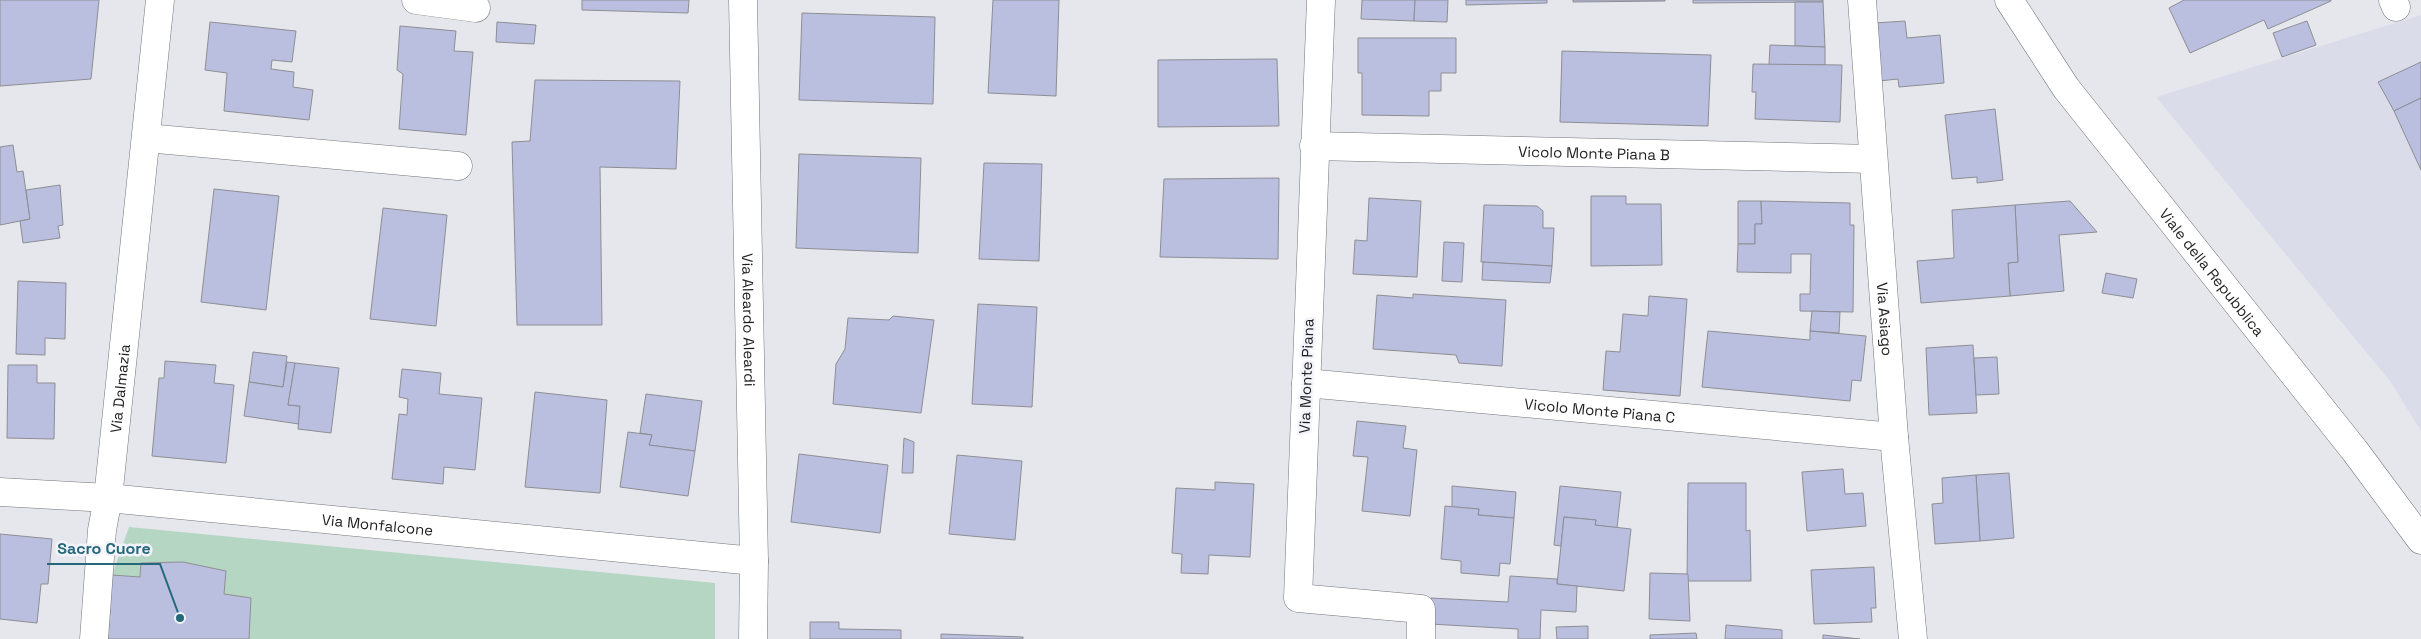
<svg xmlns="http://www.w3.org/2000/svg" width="2421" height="639" viewBox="0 0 2421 639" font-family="'Space Grotesk',sans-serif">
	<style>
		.built { fill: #dadcea }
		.green { fill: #b5d6c2 }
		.building { fill: #bbbfdf; stroke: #8d8e94 }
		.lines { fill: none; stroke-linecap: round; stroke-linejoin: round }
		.minor-casing { stroke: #74757b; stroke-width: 29 }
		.major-casing { stroke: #74757b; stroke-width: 29 }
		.minor { stroke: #fff; stroke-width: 28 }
		.major { stroke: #fff; stroke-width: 28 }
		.labels { text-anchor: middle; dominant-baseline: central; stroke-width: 5; stroke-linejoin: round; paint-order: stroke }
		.street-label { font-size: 15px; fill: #1e1e21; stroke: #f3f4fb }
		.leader { fill: none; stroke: #25687a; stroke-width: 2 }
		.callout-dot { fill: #25687a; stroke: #f3f4fb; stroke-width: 2 }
		.callout-label { font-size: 16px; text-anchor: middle; font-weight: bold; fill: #25687a; stroke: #f3f4fb; stroke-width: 5; stroke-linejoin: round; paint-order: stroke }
	</style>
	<rect width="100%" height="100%" fill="#e6e7ed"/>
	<polygon class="built" points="2421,15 2421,431 2390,381 2156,97"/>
	<polygon class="green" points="129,527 715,583 715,639 249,639 251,598 224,594 226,571 183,562 141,563 140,577 112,575"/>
	<g class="building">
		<polygon points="0,0 99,0 91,79 0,86"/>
		<polygon points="582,0 689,0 688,13 582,10"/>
		<polygon points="993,0 1059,0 1056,96 988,93"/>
		<polygon points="1362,0 1415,0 1414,21 1361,19"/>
		<polygon points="1415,0 1448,0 1447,22 1414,21"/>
		<polygon points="1466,0 1547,0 1547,3 1466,5"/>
		<polygon points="1573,0 1665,0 1665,1 1573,2"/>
		<polygon points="1693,0 1823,0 1823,2 1693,3"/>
		<polygon points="2184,0 2331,0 2331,1 2268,29 2264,20 2190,53 2169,8"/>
		<polygon points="1795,2 1823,2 1825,47 1795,46"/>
		<polygon points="802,13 935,17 933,104 799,100"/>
		<polygon points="1905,21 1907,38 1940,35 1944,83 1899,87 1898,79 1879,81 1875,23"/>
		<polygon points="2307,21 2316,45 2282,57 2273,33"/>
		<polygon points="210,22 296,31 292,62 272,60 271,69 294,72 293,87 313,90 309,120 224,111 227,73 205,70"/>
		<polygon points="497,22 536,25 534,44 496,42"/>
		<polygon points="400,26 456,31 454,51 473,52 466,135 399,129 403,74 397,70"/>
		<polygon points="1358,38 1456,38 1456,73 1441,73 1441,91 1429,91 1429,116 1362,115 1362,73 1358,73"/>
		<polygon points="1770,45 1825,47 1825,65 1769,65"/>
		<polygon points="1562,51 1711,55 1708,126 1560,122"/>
		<polygon points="1277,59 1279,126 1158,127 1158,60"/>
		<polygon points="2421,62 2421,98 2394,111 2378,82"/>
		<polygon points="1753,64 1842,65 1840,122 1755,119 1756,92 1752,92"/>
		<polygon points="535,80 680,81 676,169 600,167 602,325 517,325 512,142 530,141"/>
		<polygon points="2421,98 2421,170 2394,111"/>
		<polygon points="1995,109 2003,180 1977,183 1977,177 1952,179 1945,115"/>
		<polygon points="13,145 17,172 23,171 30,219 0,225 0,147"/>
		<polygon points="799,154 921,158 918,253 796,248"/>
		<polygon points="984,163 1042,164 1039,261 979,259"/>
		<polygon points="1279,178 1278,259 1160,257 1164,179"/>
		<polygon points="60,185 63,225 58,226 60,238 23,243 20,221 30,219 26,190"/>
		<polygon points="214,189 279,196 266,310 201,302"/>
		<polygon points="1591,196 1626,196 1626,204 1661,204 1662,265 1591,266"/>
		<polygon points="1369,198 1421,201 1417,277 1353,274 1355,240 1367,241"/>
		<polygon points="1738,201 1761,201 1762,224 1755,224 1755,244 1738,244"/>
		<polygon points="1761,201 1850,203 1850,225 1854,225 1853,312 1800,311 1800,294 1810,294 1811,254 1791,254 1791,273 1737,272 1738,244 1755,244 1755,224 1762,224"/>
		<polygon points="2070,201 2097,232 2059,235 2064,291 2010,296 2008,263 2018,262 2015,205"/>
		<polygon points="1484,205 1537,206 1543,211 1543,228 1554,228 1552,266 1481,262"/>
		<polygon points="2015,205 2018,262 2008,263 2010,296 1921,303 1917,261 1954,258 1952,210"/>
		<polygon points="383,208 447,215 436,326 370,319"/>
		<polygon points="1444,242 1464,243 1462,282 1442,281"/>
		<polygon points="1483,262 1552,266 1550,283 1482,280"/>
		<polygon points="2106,273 2137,279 2133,298 2102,293"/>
		<polygon points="18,281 66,283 65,339 45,338 45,355 16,354"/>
		<polygon points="1413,294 1506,300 1502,366 1459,363 1456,355 1373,349 1377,295 1413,298"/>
		<polygon points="1649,296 1687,299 1680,396 1603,390 1606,351 1620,352 1623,314 1648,316"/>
		<polygon points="978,304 1037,307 1032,407 972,404"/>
		<polygon points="1812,311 1840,312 1839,333 1810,331"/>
		<polygon points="893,316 934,320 921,413 833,404 836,364 845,349 848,318 889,320"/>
		<polygon points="1708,331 1810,340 1810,331 1866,336 1861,381 1852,380 1850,401 1702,387"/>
		<polygon points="1973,345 1977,413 1929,415 1926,348"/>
		<polygon points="253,352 287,356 283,387 249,382"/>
		<polygon points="1997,357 1999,394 1976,395 1974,358"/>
		<polygon points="165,361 216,365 214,383 234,385 226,463 152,456 159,378 164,378"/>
		<polygon points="287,362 295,363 288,405 300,406 299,424 244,416 249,382 283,387"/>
		<polygon points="295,363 339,368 331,433 298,429 300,406 288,405"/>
		<polygon points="8,365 37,365 37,383 55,383 54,439 7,438"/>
		<polygon points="402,369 441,373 439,394 482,398 475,470 444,467 443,484 392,479 399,414 407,415 408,399 399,397"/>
		<polygon points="535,392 607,400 600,493 525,487"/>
		<polygon points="646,394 702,401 695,451 649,445 652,435 640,433"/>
		<polygon points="1357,421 1406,426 1403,448 1417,450 1410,516 1362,511 1368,457 1353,456"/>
		<polygon points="628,432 652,435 649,445 695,451 688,496 620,487"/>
		<polygon points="904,438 914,442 913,473 902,473"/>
		<polygon points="799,454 888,465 880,533 791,522"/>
		<polygon points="957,455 1022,461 1015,540 949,534"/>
		<polygon points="1843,469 1845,494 1863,493 1866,526 1807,531 1802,472"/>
		<polygon points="2009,473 2014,538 1980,541 1976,475"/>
		<polygon points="1976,475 1980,541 1935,544 1932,504 1943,503 1942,478"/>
		<polygon points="1215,482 1254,484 1250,557 1209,555 1208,574 1181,573 1182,554 1172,553 1176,488 1215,490"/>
		<polygon points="1688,483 1746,483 1746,531 1750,530 1751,581 1687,581"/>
		<polygon points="1452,486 1516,492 1514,518 1478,515 1479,509 1452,507"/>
		<polygon points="1560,486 1621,492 1617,528 1595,525 1596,520 1564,517 1561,546 1554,545"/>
		<polygon points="1445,506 1479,509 1478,515 1514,518 1510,564 1500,563 1499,576 1461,573 1461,561 1441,559"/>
		<polygon points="1564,517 1596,520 1595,525 1631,529 1624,591 1557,584"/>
		<polygon points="0,534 52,539 48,584 41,584 37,623 0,619"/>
		<polygon points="183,562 226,571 224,594 251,598 249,639 108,639 112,575 140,577 141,563"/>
		<polygon points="1874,567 1876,608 1871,608 1872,622 1814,624 1811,570"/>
		<polygon points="1650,573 1688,574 1690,621 1649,619"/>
		<polygon points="1510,576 1557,579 1557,584 1577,586 1576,612 1541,610 1540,639 1518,639 1518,629 1430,624 1431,598 1508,602"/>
		<polygon points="810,622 839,622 839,629 901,630 901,639 810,639"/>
		<polygon points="1726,625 1782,630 1782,639 1725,639"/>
		<polygon points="1588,626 1588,639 1557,639 1556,627"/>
		<polygon points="1696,633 1697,639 1650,639 1650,635"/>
		<polygon points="941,634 1023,637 1023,639 941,639"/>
		<polygon points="1823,635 1860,639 1823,639"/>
	</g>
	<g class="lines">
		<defs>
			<g id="minor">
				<polyline points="416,0 476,8"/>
				<path id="s1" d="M 743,0 L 754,561 L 753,639"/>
				<polyline points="1321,0 1298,598 1421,609 1421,639"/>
				<path id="s2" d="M 1862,0 L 1894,437 L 1913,639"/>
				<polyline points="2393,0 2396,7"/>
				<polyline points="146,138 458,166"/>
				<path id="s3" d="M 1314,146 L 1873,159"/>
				<path id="s4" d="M 1306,383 L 1894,437"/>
				<path id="s5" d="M 0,492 L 108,498 L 754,561"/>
				<path id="s6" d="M 94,639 L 102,530 L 108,498 L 160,0"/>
			</g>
			<g id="major">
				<path id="s7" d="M 2009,0 L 2066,88 L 2355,451 L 2421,540"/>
			</g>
		</defs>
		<use href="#minor" class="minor-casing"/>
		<use href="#major" class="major-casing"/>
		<use href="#minor" class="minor"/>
		<use href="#major" class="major"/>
	</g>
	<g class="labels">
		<g class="street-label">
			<text stroke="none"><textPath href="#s3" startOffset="280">Vicolo Monte Piana B</textPath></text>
			<text stroke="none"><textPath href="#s7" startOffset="340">Viale della Repubblica</textPath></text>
			<text stroke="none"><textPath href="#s1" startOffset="320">Via Aleardo Aleardi</textPath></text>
			<text stroke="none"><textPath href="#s2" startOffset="320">Via Asiago</textPath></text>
			<text transform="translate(1306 376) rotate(-88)">Via Monte Piana</text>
			<text stroke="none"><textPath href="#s6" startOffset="252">Via Dalmazia</textPath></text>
			<text stroke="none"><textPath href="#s4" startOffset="295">Vicolo Monte Piana C</textPath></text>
			<text stroke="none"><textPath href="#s5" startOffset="379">Via Monfalcone</textPath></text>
		</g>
	</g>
	<path class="leader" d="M180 618L160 564H47"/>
	<circle class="callout-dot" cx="180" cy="618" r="5"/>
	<g class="callout-label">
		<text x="104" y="554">Sacro Cuore</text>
	</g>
</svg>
